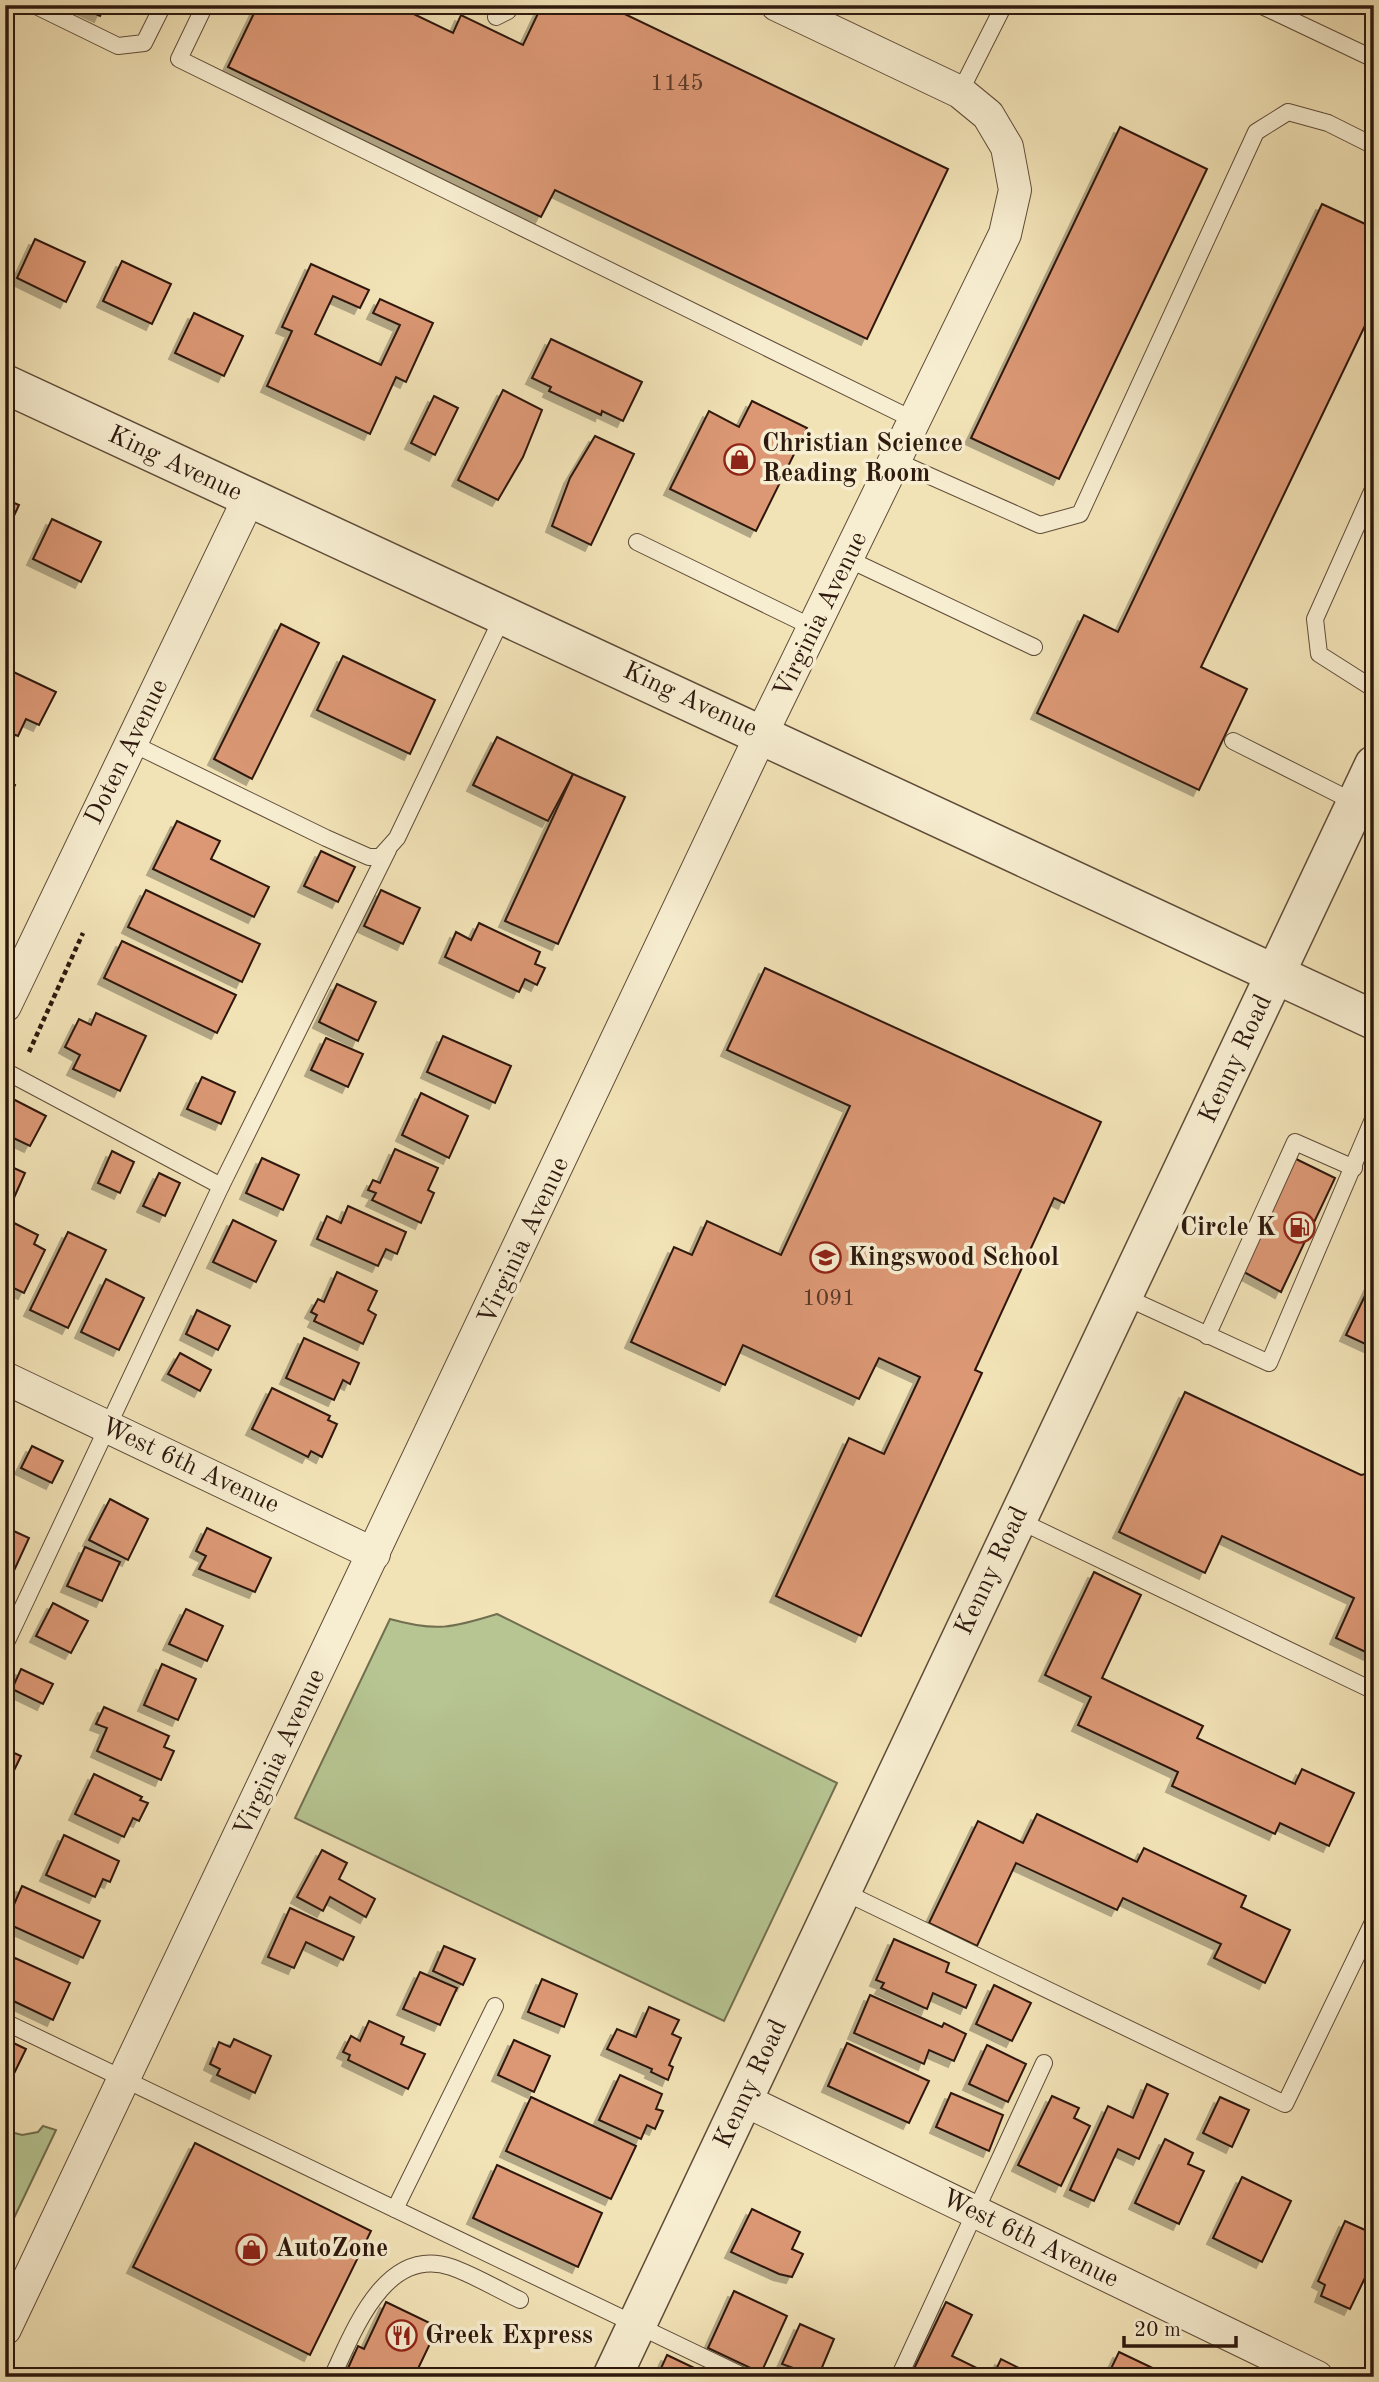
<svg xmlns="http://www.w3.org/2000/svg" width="1379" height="2382" viewBox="0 0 1379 2382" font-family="'Old Standard TT',serif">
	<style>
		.green { fill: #b6c592; stroke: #726f50; stroke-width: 2 }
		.building { fill: #dc9874; stroke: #2e190e; stroke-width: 2; filter: url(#shadow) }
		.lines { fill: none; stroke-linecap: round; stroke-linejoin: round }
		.service-casing { stroke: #5f4c38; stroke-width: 18 }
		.minor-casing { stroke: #5f4c38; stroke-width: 34 }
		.tertiary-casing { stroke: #5f4c38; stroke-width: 41 }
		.path { stroke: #2e190e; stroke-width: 4.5; stroke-dasharray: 5 3.5; stroke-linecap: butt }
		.service { stroke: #f7edd0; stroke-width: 16 }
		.minor { stroke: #f7edd0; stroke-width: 32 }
		.tertiary { stroke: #f7edd0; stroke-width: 38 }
		.labels { text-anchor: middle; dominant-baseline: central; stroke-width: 7; stroke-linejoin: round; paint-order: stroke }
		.number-label { font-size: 23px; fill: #5a3928 }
		.poi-label { font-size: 26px; font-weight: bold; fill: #2e190e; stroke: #f7edd0; text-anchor: start }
		.street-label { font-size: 26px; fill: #2e190e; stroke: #f7edd0 }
	</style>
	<defs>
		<filter id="shadow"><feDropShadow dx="-6" dy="6" stdDeviation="0" flood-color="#0004"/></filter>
	</defs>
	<rect width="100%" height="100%" fill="#f2e3b7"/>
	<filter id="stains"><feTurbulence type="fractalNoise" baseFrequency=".00286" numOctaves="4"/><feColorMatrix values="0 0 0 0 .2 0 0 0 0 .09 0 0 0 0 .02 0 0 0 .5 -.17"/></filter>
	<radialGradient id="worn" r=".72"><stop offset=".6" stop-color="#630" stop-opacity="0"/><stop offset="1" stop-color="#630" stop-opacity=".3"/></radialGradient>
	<g class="green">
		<path d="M 497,1614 L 837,1783 L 724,2021 L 295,1818 L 390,1619 C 436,1632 452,1628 497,1614 Z"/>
		<polygon points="43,2126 56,2130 14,2218 5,2214 5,2134 7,2131 22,2135 38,2132"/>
	</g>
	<g class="building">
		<polygon points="76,5 105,5 100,16"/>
		<polygon points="258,5 395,5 453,33 461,15 523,45 542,5 606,5 948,169 867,339 555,190 541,217 228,67"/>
		<polygon points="1120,127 1207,169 1059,479 971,438"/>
		<polygon points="1322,204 1374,228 1374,307 1201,667 1247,689 1199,790 1037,713 1084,615 1118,632"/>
		<polygon points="35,239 85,262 66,302 17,278"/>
		<polygon points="122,261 171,284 152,324 103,301"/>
		<polygon points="311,264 369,290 360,308 333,296 315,334 381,365 400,325 373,313 380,299 433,323 406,382 396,377 370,434 267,386 292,331 282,327"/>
		<polygon points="194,313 243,336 224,376 175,353"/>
		<polygon points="551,339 642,382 623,421 602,411 601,415 549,391 551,387 532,378"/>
		<polygon points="503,390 542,410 523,457 498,500 458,480"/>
		<polygon points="434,396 458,408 435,455 411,443"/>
		<polygon points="752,401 807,428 756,531 670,489 709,411 739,427"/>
		<polygon points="595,436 634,454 591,545 552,526 570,478"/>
		<polygon points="5,499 19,505 5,535"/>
		<polygon points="52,519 101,542 81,582 33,559"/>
		<polygon points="281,624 319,643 252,779 214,759"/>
		<polygon points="343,656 435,700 410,754 317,710"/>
		<polygon points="5,668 56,692 39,725 26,719 18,736 5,731"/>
		<polygon points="497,737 573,774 548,821 473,785"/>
		<polygon points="573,774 625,797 558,944 505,921"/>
		<polygon points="5,780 15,785 5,806"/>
		<polygon points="177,821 220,841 211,859 269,887 254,917 153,869"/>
		<polygon points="321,851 355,867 338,902 304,886"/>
		<polygon points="146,890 260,944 242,982 128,927"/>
		<polygon points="381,890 420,908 403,944 364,926"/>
		<polygon points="479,923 540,952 535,964 545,968 537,985 525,979 519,992 445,957 456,932 471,940"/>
		<polygon points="122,941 236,995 217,1033 104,978"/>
		<polygon points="765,968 1101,1122 1064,1203 1054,1198 975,1370 982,1373 861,1636 776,1596 849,1438 884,1454 920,1377 879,1358 859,1399 743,1345 725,1385 631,1342 674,1247 692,1255 707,1221 781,1255 850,1106 727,1050"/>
		<polygon points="337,984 376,1002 358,1041 319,1022"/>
		<polygon points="96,1013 146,1036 120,1091 73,1069 80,1055 65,1047 79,1019 91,1025"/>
		<polygon points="443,1036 511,1066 495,1103 427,1072"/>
		<polygon points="326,1038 363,1054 348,1087 311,1070"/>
		<polygon points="202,1077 235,1092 221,1124 187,1109"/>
		<polygon points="421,1093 468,1116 449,1158 402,1135"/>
		<polygon points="11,1098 46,1116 30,1146 5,1134 5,1111"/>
		<polygon points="395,1149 438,1168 428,1190 434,1193 421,1223 372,1200 376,1193 368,1190 373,1180 380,1183"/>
		<polygon points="112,1151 134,1162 120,1193 98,1183"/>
		<polygon points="262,1158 299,1175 283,1210 246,1193"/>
		<polygon points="1294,1158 1335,1178 1281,1292 1242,1271"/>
		<polygon points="5,1164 25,1173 5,1218"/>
		<polygon points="159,1173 180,1183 165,1216 143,1206"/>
		<polygon points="348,1206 406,1232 397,1254 386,1249 378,1266 317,1239 327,1216 341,1223"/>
		<polygon points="233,1220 276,1241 256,1282 213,1262"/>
		<polygon points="14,1223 38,1235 34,1244 45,1250 24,1293 5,1284 5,1240"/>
		<polygon points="68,1232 106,1250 68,1328 30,1310"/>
		<polygon points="337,1272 377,1291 368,1310 376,1315 363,1344 314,1321 317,1315 311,1312 318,1299 324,1302"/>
		<polygon points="1374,1277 1374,1348 1346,1335"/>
		<polygon points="106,1279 144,1298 119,1350 81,1332"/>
		<polygon points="197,1310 230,1326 218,1350 186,1334"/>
		<polygon points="304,1338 359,1363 350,1384 343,1380 334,1400 286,1378"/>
		<polygon points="180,1353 211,1370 200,1391 168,1374"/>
		<polygon points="272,1388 330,1416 328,1420 337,1424 322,1457 311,1451 308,1457 252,1429"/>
		<polygon points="1185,1392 1361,1475 1374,1472 1374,1656 1336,1638 1354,1598 1222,1536 1205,1573 1119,1532"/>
		<polygon points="32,1446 63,1461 52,1483 21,1468"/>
		<polygon points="110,1499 148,1519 128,1560 89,1540"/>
		<polygon points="5,1527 29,1538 12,1575 5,1572"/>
		<polygon points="207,1528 271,1558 255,1592 199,1569 206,1556 196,1551"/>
		<polygon points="85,1547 120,1562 102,1601 67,1586"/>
		<polygon points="1094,1572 1141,1595 1102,1678 1203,1726 1197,1738 1295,1784 1302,1769 1354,1793 1329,1846 1280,1823 1275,1834 1172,1786 1178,1772 1078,1725 1091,1697 1045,1675"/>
		<polygon points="53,1603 88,1621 71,1653 36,1636"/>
		<polygon points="186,1609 223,1626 207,1661 169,1644"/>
		<polygon points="162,1664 196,1679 178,1720 144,1705"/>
		<polygon points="21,1669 53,1684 43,1704 12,1689"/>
		<polygon points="104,1707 169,1736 164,1747 174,1751 161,1780 97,1751 107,1728 96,1724"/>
		<polygon points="5,1749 21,1756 6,1787 5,1786"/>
		<polygon points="94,1774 142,1797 140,1800 148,1803 139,1821 133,1818 124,1837 75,1814"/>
		<polygon points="1037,1814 1137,1862 1144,1848 1246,1896 1241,1907 1290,1930 1265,1983 1214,1958 1221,1944 1123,1898 1117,1910 1016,1863 977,1946 929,1923 978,1821 1023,1843"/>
		<polygon points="64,1835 119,1861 110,1882 103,1879 95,1897 46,1875"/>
		<polygon points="322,1850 347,1863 339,1879 375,1899 366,1917 330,1897 323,1911 297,1897"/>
		<polygon points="22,1886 100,1921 83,1958 6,1923"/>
		<polygon points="290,1908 354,1937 343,1960 306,1942 294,1968 268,1957"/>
		<polygon points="894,1939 949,1963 946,1972 976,1985 966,2008 933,1993 927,2009 881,1988 884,1983 876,1980"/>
		<polygon points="444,1946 475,1959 463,1985 433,1971"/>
		<polygon points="15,1958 70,1983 53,2020 5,1997 5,1972 8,1973"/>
		<polygon points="420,1972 457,1988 440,2025 403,2009"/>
		<polygon points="542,1979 577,1994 564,2027 528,2012"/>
		<polygon points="994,1985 1031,2003 1012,2041 976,2024"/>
		<polygon points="870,1995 942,2027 944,2023 966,2034 954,2061 929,2050 924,2064 854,2033"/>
		<polygon points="649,2007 679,2020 672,2034 681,2038 669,2065 673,2067 668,2080 651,2072 652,2069 607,2049 617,2029 636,2037"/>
		<polygon points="369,2021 404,2037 401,2044 425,2054 408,2089 348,2060 350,2055 343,2052 351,2036 360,2041"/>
		<polygon points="5,2039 26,2049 5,2092"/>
		<polygon points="234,2039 271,2056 255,2093 217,2075 220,2069 210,2064 219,2042 230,2047"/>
		<polygon points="514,2040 550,2056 534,2092 498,2075"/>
		<polygon points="847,2043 929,2081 909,2123 828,2086"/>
		<polygon points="987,2045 1026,2064 1008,2102 969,2084"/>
		<polygon points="620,2075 662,2094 656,2109 663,2111 655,2129 647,2125 641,2139 599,2120"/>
		<polygon points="1147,2084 1168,2094 1139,2159 1118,2149 1094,2201 1070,2190 1108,2106 1133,2118"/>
		<polygon points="951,2093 1003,2115 989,2151 936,2127"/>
		<polygon points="1052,2096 1079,2108 1074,2118 1090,2126 1061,2186 1018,2165"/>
		<polygon points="531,2097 636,2146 611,2199 506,2151"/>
		<polygon points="1220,2097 1249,2110 1232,2147 1203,2133"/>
		<polygon points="1165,2139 1193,2153 1188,2164 1204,2171 1179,2224 1135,2203"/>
		<polygon points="195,2143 371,2231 310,2355 133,2267"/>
		<polygon points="497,2165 602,2213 578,2267 473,2218"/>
		<polygon points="1242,2177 1291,2201 1262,2262 1213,2238"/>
		<polygon points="752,2209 800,2232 792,2249 803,2254 792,2277 779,2274 731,2252"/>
		<polygon points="1345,2221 1374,2234 1374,2259 1350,2309 1321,2296 1325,2285 1318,2281"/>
		<polygon points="734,2291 787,2316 761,2373 708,2348"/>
		<polygon points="386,2302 438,2327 414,2377 344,2377 358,2346 364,2349"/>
		<polygon points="946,2302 972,2315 952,2356 993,2376 1001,2359 1037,2377 910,2377"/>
		<polygon points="800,2324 834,2339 818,2377 782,2364"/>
		<polygon points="1119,2352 1161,2372 1159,2377 1107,2377"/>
		<polygon points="667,2355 713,2377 657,2377"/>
	</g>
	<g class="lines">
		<defs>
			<g id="service">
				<polyline points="34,5 118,46 144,43 163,5"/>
				<polyline points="205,5 179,59 916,421"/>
				<polyline points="1260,5 1374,59"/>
				<polyline points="496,17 508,11 511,5"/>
				<polyline points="960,92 1004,5"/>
				<polyline points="896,461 1040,525 1080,514 1256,132 1288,112 1328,123 1374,146"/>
				<polyline points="1374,487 1315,619 1319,654 1374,689"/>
				<polyline points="637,542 814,628"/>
				<polyline points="848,559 1034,647"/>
				<polyline points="1233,741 1356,803"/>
				<polyline points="131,743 326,838 369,857 380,857 397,838 503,616"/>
				<polyline points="5,1071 221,1186"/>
				<polyline points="1123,1296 1269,1363 1374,1117"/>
				<polyline points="1207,1336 1295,1142 1354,1168"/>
				<polyline points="1016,1519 1374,1691"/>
				<polyline points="5,1645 221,1186 388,850"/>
				<polyline points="842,1891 1285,2104 1374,1920"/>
				<polyline points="5,2022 745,2377"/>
				<polyline points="395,2209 495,2006"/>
				<path d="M 332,2377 C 354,2331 385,2245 451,2267 C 474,2275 497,2289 520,2300"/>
				<polyline points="899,2377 1044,2063"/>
			</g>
			<g id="minor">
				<polyline points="5,1006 249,498"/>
				<polyline points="5,1378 374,1554"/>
				<polyline points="744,2100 1317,2377"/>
				<polyline points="5,2329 762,733 1005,234 1015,190 1007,147 988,115 960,92 777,5"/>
			</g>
			<g id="tertiary">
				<polyline points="5,384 1374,1020"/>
				<polyline points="612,2377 1374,765"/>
			</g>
		</defs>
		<use href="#service" class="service-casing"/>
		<use href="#minor" class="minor-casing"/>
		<use href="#tertiary" class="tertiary-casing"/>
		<polyline class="path" points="29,1052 83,933"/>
		<use href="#service" class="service"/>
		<use href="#minor" class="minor"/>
		<use href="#tertiary" class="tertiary"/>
	</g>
	<defs>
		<symbol id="shop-ring" viewBox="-11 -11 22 22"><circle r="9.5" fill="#f7edd0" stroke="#8f2418" stroke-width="1.5"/><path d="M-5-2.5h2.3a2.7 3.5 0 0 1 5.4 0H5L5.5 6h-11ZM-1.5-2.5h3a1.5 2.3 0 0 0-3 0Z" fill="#8f2418"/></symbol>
		<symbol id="fuel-ring" viewBox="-11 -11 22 22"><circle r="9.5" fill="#f7edd0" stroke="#8f2418" stroke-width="1.5"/><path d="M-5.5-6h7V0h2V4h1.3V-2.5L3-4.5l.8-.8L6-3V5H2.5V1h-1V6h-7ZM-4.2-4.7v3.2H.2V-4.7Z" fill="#8f2418"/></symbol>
		<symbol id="school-ring" viewBox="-11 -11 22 22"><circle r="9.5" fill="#f7edd0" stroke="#8f2418" stroke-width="1.5"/><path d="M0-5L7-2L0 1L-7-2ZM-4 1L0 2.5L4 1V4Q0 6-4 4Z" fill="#8f2418"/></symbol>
		<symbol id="restaurant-ring" viewBox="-11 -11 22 22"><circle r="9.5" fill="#f7edd0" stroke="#8f2418" stroke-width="1.5"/><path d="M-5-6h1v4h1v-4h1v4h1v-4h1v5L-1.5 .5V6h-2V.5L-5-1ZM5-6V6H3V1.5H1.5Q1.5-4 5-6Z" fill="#8f2418"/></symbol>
	</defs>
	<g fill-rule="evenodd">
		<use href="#shop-ring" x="722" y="442" width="35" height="35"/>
		<use href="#fuel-ring" x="1282" y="1210" width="35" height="35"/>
		<use href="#school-ring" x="808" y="1240" width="35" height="35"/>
		<use href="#shop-ring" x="234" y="2232" width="35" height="35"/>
		<use href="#restaurant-ring" x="384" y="2318" width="35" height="35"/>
	</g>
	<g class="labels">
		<g class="number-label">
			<text x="677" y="83">1145</text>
			<text x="829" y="1298">1091</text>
		</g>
		<g class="poi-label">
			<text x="762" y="444">Christian Science<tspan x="762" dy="30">Reading Room</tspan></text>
			<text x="1276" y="1228" text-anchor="end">Circle K</text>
			<text x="848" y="1258">Kingswood School</text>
			<text x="275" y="2249">AutoZone</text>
			<text x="425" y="2336">Greek Express</text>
		</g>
		<g class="street-label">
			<text transform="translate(175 464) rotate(25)">King Avenue</text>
			<text transform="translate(821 615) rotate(-64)">Virginia Avenue</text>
			<text transform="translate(690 700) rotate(25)">King Avenue</text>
			<text transform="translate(127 752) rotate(-64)">Doten Avenue</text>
			<text transform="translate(1236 1059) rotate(-65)">Kenny Road</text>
			<text transform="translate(524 1241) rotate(-65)">Virginia Avenue</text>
			<text transform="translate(190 1466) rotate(25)">West 6th Avenue</text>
			<text transform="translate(992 1571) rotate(-65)">Kenny Road</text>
			<text transform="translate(280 1753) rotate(-65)">Virginia Avenue</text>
			<text transform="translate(751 2084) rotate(-65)">Kenny Road</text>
			<text transform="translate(1030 2239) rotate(26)">West 6th Avenue</text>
		</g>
	</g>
	<rect width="1379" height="2382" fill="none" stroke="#f2e3b7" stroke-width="28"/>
	<rect x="7" y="7" width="1365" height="2368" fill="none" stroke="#2e190e" stroke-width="3.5"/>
	<rect x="14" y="14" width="1351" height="2354" fill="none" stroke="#2e190e" stroke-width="2"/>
	<path d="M1124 2336v10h112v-10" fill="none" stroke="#2e190e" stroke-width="3.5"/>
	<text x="1134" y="2336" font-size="21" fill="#2e190e" stroke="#f7edd0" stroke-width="5" paint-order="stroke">20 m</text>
	<rect width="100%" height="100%" filter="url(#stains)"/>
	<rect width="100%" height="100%" fill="url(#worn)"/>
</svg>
